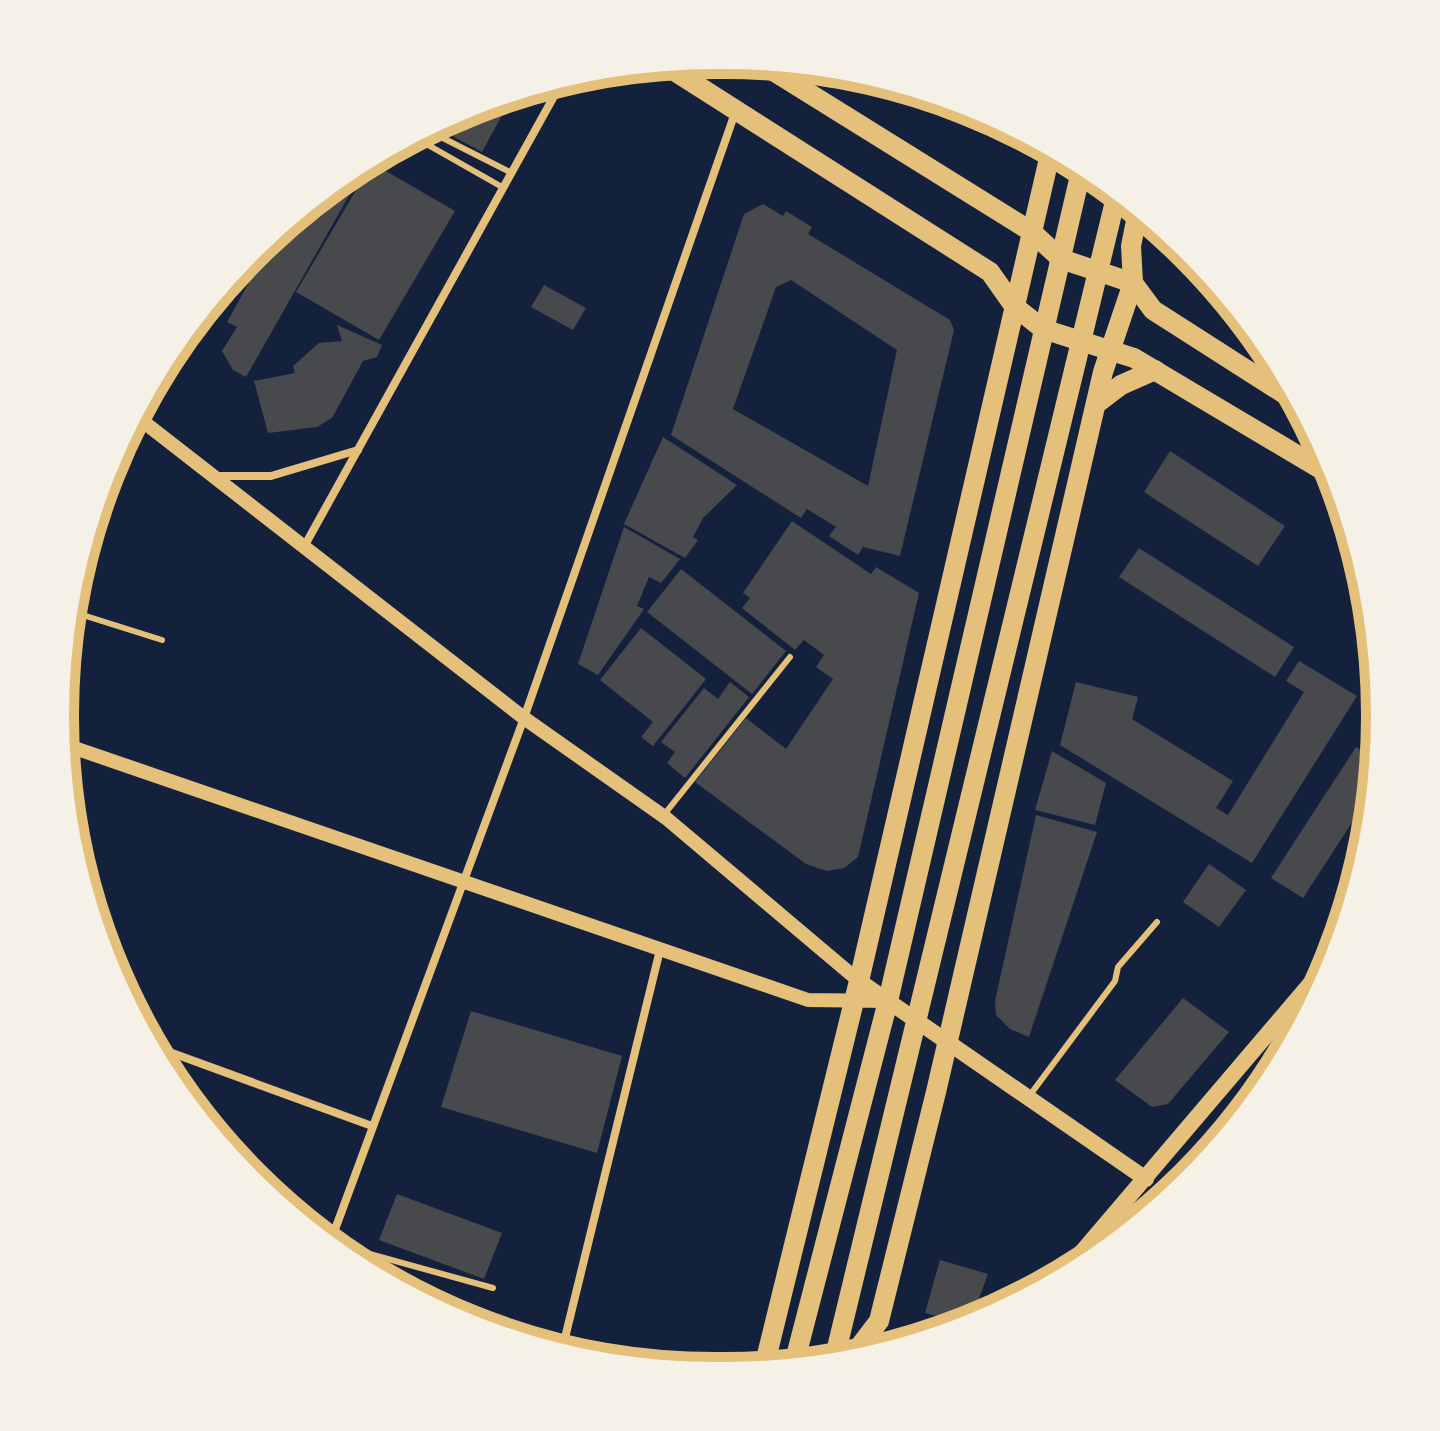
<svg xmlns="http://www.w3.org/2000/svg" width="1440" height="1431" viewBox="0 0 1440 1431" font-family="Commissioner,sans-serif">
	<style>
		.building { fill: #48494c; fill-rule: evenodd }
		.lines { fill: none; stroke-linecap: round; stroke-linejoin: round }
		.service { stroke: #e5c07b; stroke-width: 6 }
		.minor { stroke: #e5c07b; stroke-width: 8 }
		.tertiary { stroke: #e5c07b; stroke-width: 14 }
		.secondary { stroke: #e5c07b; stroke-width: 16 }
		.primary { stroke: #e5c07b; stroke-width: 20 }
		.rim { fill: none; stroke: #e5c07b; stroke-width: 10 }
	</style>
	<rect width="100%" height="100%" fill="#14213d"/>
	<g class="building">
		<polygon points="513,95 482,152 434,126 464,110"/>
		<polygon points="368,162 246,377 233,370 222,351 237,327 227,322 277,232 351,171"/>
		<polygon points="372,163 455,211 379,340 296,292"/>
		<path d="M 763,204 L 783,216 L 786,211 L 812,227 L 808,234 L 950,320 L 954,330 L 900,556 L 863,547 L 858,555 L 829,536 L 836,527 L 807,509 L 801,518 L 671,435 L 744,214 ZM 791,280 L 897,350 L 868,486 L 733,409 L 776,287 Z"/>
		<polygon points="544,285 586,308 573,330 531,307"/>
		<polygon points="337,325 382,345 377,357 363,361 332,418 317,427 268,433 254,381 295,373 293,366 319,343 342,341"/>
		<polygon points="663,437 737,485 703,518 693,537 698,540 685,558 624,524"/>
		<polygon points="1170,451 1285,526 1258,566 1144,492"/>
		<polygon points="792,521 871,574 876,567 919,593 858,857 844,868 827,871 806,864 695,782 746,718 786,749 833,679 816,667 824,655 804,640 795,650 742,608 750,598 743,593"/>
		<polygon points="624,527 680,559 661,583 649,577 637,606 644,609 598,675 578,664"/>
		<polygon points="1139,548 1294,647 1275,677 1119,577"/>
		<polygon points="681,569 786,651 752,694 647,612"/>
		<polygon points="641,628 706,679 653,746 641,737 653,722 600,680"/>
		<polygon points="1299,661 1357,696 1252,863 1060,745 1076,682 1138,697 1132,719 1233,781 1216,808 1228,815 1304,692 1286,681"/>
		<polygon points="730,682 749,697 685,778 667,763 675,752 661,742 704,688 718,699"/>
		<polygon points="1377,741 1373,790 1303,898 1271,878 1356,747 1369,755"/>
		<polygon points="1052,751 1106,783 1095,825 1035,810"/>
		<polygon points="1036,815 1097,832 1029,1037 1010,1029 996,1015 995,1001"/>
		<polygon points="1209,864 1246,890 1219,927 1183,902"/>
		<polygon points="1183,998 1229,1032 1168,1104 1152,1107 1115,1080"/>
		<polygon points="471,1011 622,1056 597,1153 441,1107"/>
		<polygon points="397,1194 502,1233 484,1279 379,1240"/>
		<polygon points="940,1260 988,1274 975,1309 966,1308 955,1321 925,1313"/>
	</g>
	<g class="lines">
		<g class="service">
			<polyline points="427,130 510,172"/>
			<polyline points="414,137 502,187"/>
			<polyline points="144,422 204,311"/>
			<polyline points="70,611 162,640"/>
			<polyline points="663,816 790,657"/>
			<polyline points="1030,1095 1115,981 1118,967 1157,922"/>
			<polyline points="330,1243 493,1288"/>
		</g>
		<g class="minor">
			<polyline points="215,476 271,476 358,450"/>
			<polyline points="305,545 563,80"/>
			<polyline points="153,1046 372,1126"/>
			<polyline points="330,1243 524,718 736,110"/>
			<polyline points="562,1350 660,950"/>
		</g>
		<g class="tertiary">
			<polyline points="136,416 524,718 666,818 859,981"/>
			<polyline points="63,744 808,1000 888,1001"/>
		</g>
		<g class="secondary">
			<polyline points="859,981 1146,1179"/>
			<polyline points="1064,1273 1333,957"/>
		</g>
		<g class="primary">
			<polyline points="762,64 1032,232 1061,259 1133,283 1153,310 1297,402"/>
			<polyline points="665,65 990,272 1014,306 1043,329 1134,358 1334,477"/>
			<polyline points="1096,404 1121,385 1155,370"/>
			<polyline points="850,1359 879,1321 936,1092 1103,372 1133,283 1131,246 1138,211"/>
			<polyline points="834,1360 1117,193"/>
			<polyline points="794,1364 888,1001 1082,167"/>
			<polyline points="764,1367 859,981 1051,150"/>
		</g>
	</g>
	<path d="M0 0H1440V1431H0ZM715 74H725A641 641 0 0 1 1366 715V716A641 641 0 0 1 725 1357H715A641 641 0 0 1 74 716V715A641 641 0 0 1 715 74Z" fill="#f6f1e7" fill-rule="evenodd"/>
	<path class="rim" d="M715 74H725A641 641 0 0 1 1366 715V716A641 641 0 0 1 725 1357H715A641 641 0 0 1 74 716V715A641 641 0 0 1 715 74Z"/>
</svg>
